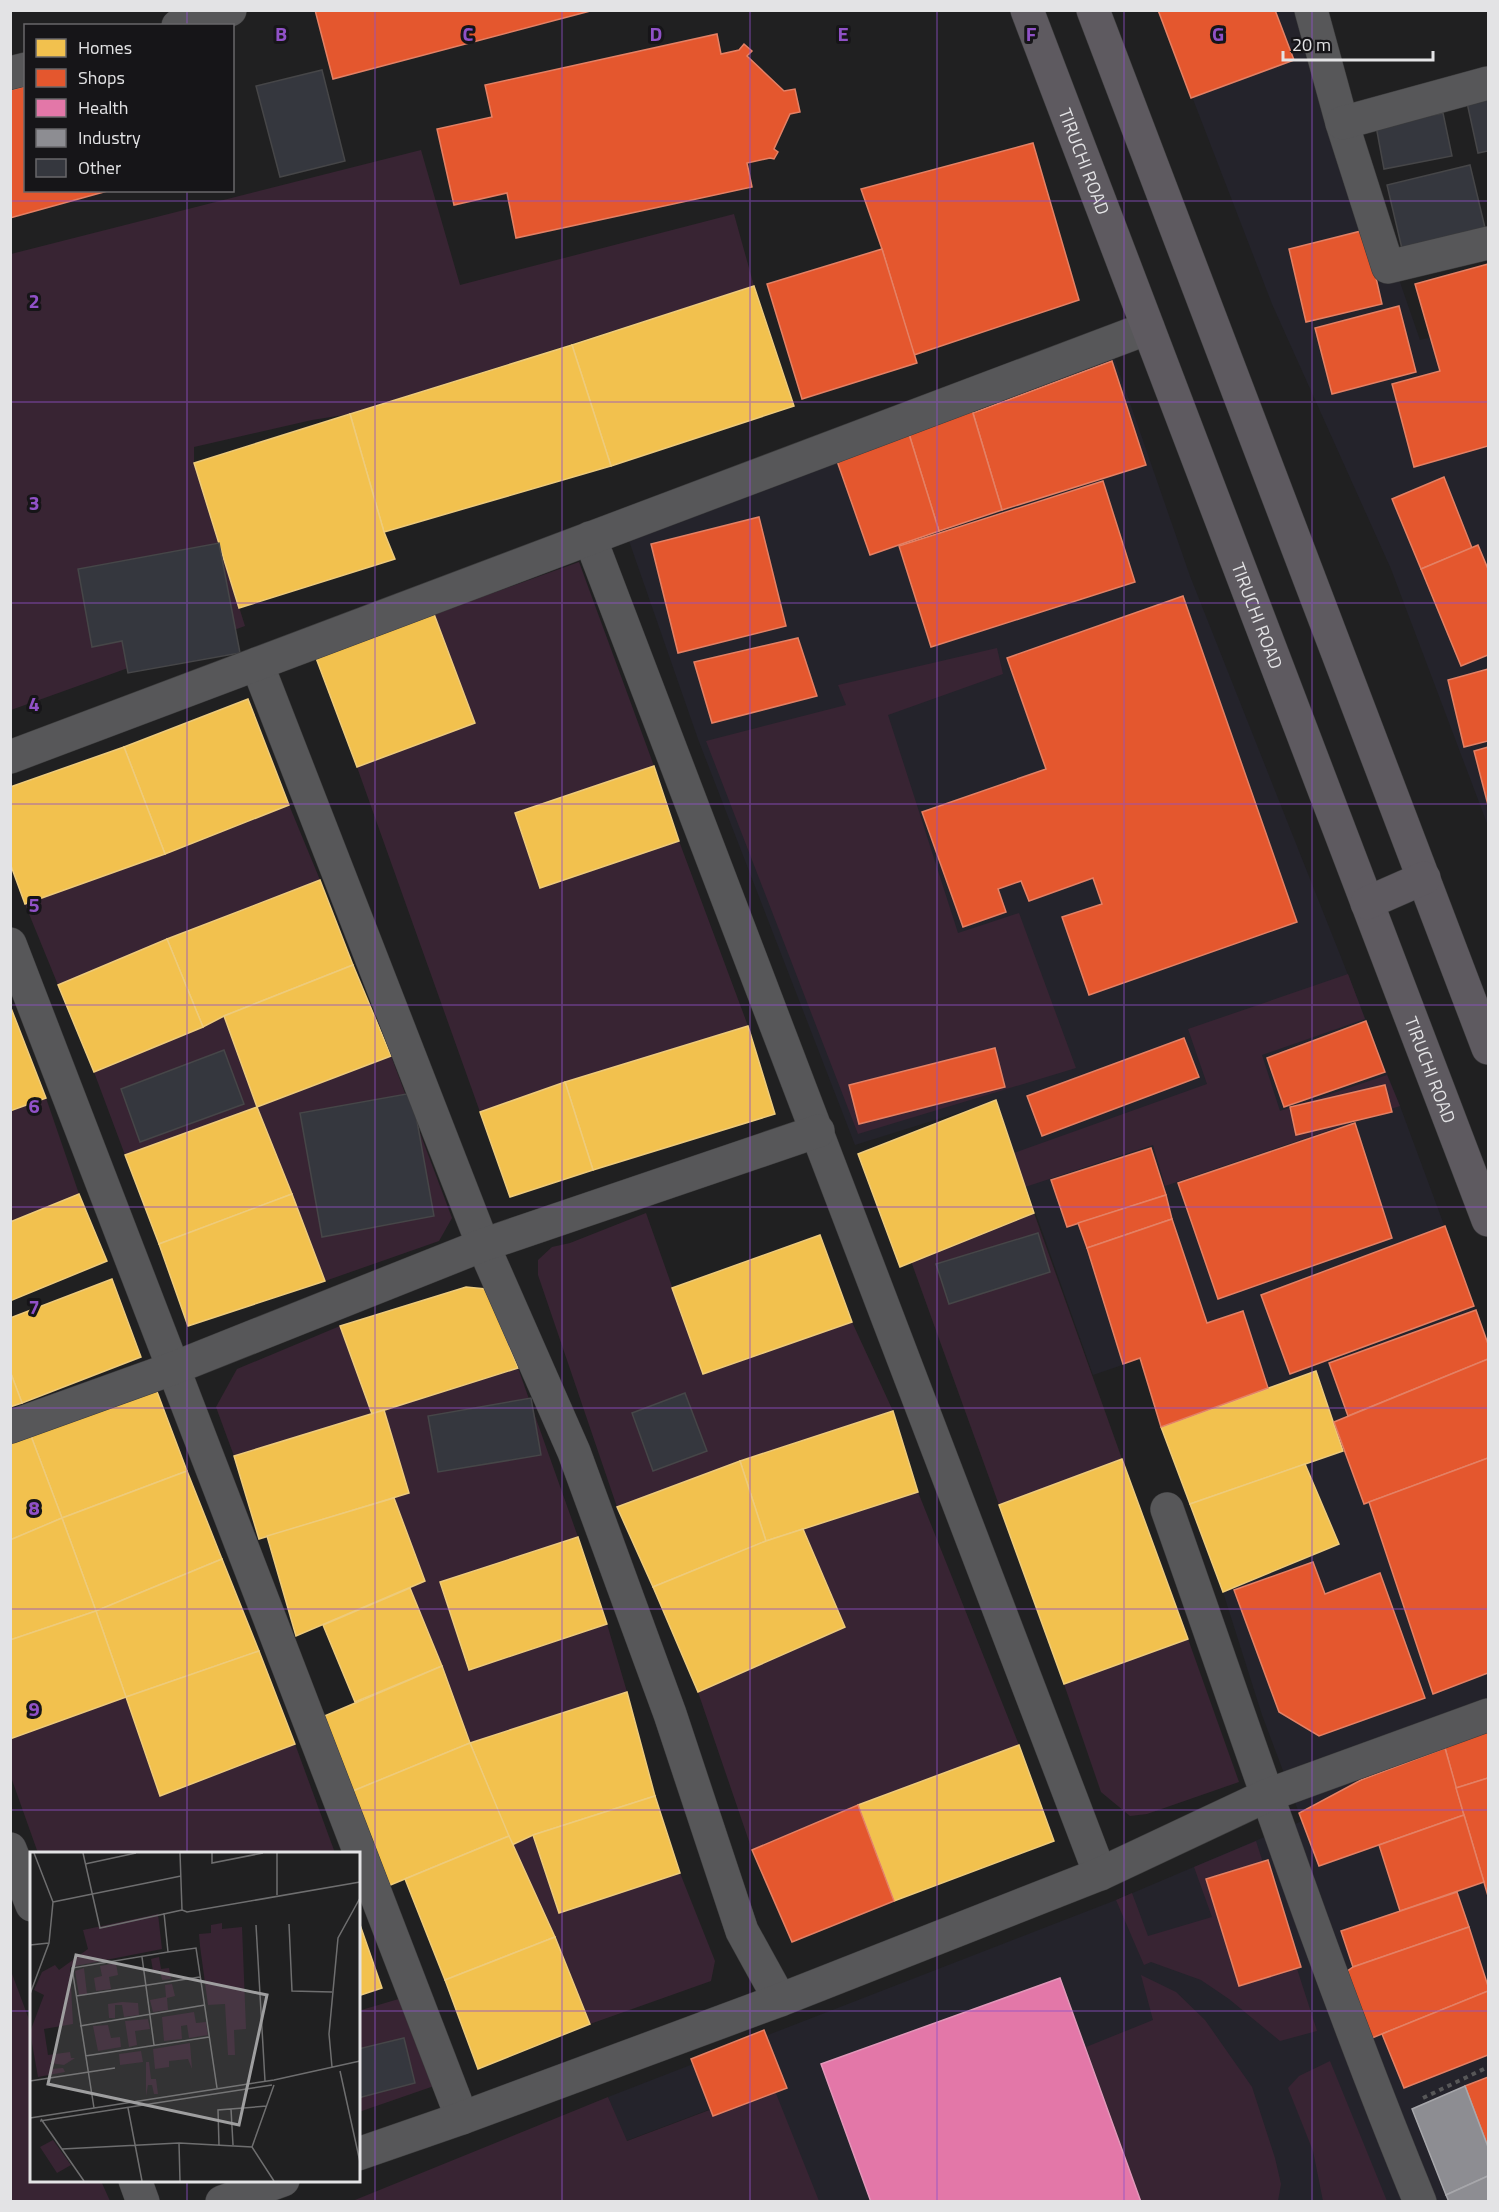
<svg xmlns="http://www.w3.org/2000/svg" width="1499" height="2212" viewBox="0 0 1499 2212" font-family="'Titillium Web',sans-serif">
	<style>
		.built { fill: #24232b }
		.green { fill: #382433 }
		.homes { fill: #f2c14e; stroke: #eecb7b; stroke-width: 1.5 }
		.shops { fill: #e4572e; stroke: #e48165; stroke-width: 1.5 }
		.health { fill: #e377a8; stroke: #e397ba; stroke-width: 1.5 }
		.industry { fill: #8d8d92; stroke: #a7a7ab; stroke-width: 1.5 }
		.building { fill: #35373e; stroke: #464648; stroke-width: 1.5 }
		.lines { fill: none; stroke-linecap: round; stroke-linejoin: round }
		.minor-casing { stroke: #3d3d3e; stroke-width: 34 }
		.trunk-casing { stroke: #3d3d3e; stroke-width: 34 }
		.path { stroke: #575758; stroke-width: 4; stroke-dasharray: 4.5 4.5; stroke-linecap: butt }
		.minor { stroke: #575759; stroke-width: 33 }
		.trunk { stroke: #5e5a60; stroke-width: 33 }
		.grid { fill: none; stroke: #9051c7; stroke-width: 1.5; stroke-opacity: 0.55 }
		.labels { text-anchor: middle; dominant-baseline: central; stroke-width: 6; stroke-linejoin: round; paint-order: stroke }
		.street-label { font-size: 18px; fill: #e3e3e5; stroke: #161518 }
		.inset-road { fill: none; stroke: #6e6e6f; stroke-width: 1.5 }
		.view { fill: #9f9fa0; fill-opacity: 0.15; stroke: #9f9fa0; stroke-width: 3 }
		.inset-edge { fill: none; stroke: #e3e3e5; stroke-width: 3 }
		.grid-label { font-size: 20px; text-anchor: middle; font-weight: bold; fill: #9051c7; stroke: #161518; stroke-width: 6; stroke-linejoin: round; paint-order: stroke }
	</style>
	<rect width="100%" height="100%" fill="#202021"/>
	<g class="built">
		<polygon points="1159,11 1324,11 1392,259 1420,340 1488,323 1488,826 1391,569 1272,304"/>
		<polygon points="1114,357 1190,576 1400,1106 1488,1344 1488,2201 805,2201 761,2090 626,2141 608,2097 1116,1900 1302,1821 1262,1715 1223,1592 1161,1427 1140,1359 1093,1375 996,1101 855,1145 698,739 628,538"/>
	</g>
	<g class="green">
		<polygon points="421,150 460,285 734,214 754,286 350,414 312,420 194,447 194,463 245,626 11,710 11,254"/>
		<polygon points="579,562 654,766 515,813 540,888 679,841 748,1026 565,1082 480,1112 357,767 434,614"/>
		<polygon points="997,648 1003,674 888,715 958,933 1019,913 1076,1068 858,1134 706,741 846,705 838,685"/>
		<polygon points="289,805 320,880 167,939 58,985 25,904 165,854"/>
		<polygon points="1348,974 1365,1019 1262,1055 1280,1111 1387,1075 1400,1106 1165,1186 1153,1145 1025,1187 1014,1153 1207,1084 1188,1029"/>
		<polygon points="224,1016 258,1107 391,1056 452,1218 439,1241 325,1281 257,1107 125,1155 94,1072 203,1027"/>
		<polygon points="46,1098 79,1194 11,1222 11,1111"/>
		<polygon points="646,1213 703,1374 852,1322 893,1411 740,1461 617,1507 538,1275 538,1260 552,1247 570,1243"/>
		<polygon points="1034,1213 1122,1459 999,1505 911,1261"/>
		<polygon points="340,1326 372,1414 234,1456 216,1407 237,1369"/>
		<polygon points="518,1368 578,1537 440,1582 468,1670 607,1624 627,1692 470,1743 442,1666 410,1588 425,1580 394,1498 384,1410"/>
		<polygon points="918,1492 1019,1745 858,1805 752,1850 698,1692 845,1627 803,1529"/>
		<polygon points="1188,1639 1239,1782 1147,1814 1130,1816 1101,1792 1064,1684"/>
		<polygon points="126,1697 295,1744 335,1853 38,1853 11,1777 10,1739"/>
		<polygon points="533,1835 559,1912 680,1873 715,1961 711,1981 590,2024 555,1937 512,1845"/>
		<polygon points="1256,1841 1317,2031 1280,2041 1229,1999 1201,1980 1151,1962 1144,1965 1116,1900 1132,1893 1148,1936 1212,1917 1194,1867"/>
		<polygon points="11,1971 31,2025 32,2180 101,2181 110,2201 11,2201"/>
		<polygon points="1141,1975 1176,1992 1205,2020 1252,2087 1275,2158 1281,2184 1278,2201 1141,2201 1086,2047 1153,2020"/>
		<polygon points="402,1998 434,2086 359,2112 358,2011"/>
		<polygon points="1330,2061 1387,2201 1323,2201 1313,2151 1288,2088 1299,2076"/>
		<polygon points="773,2086 819,2201 350,2202 608,2097 627,2141"/>
	</g>
	<g class="homes">
		<polygon points="754,286 794,406 611,466 572,345"/>
		<polygon points="572,345 611,466 384,532 350,414"/>
		<polygon points="350,414 384,532 395,559 239,608 194,463"/>
		<polygon points="434,614 475,723 357,767 316,658"/>
		<polygon points="248,699 289,805 165,854 124,747"/>
		<polygon points="124,747 165,854 25,904 10,863 10,787"/>
		<polygon points="654,766 679,841 540,888 515,813"/>
		<polygon points="320,880 353,965 224,1016 203,1027 167,939"/>
		<polygon points="167,939 203,1027 94,1072 58,985"/>
		<polygon points="353,965 391,1056 257,1107 224,1016"/>
		<polygon points="11,1008 46,1098 10,1111 10,1009"/>
		<polygon points="748,1026 775,1114 593,1170 565,1082"/>
		<polygon points="565,1082 593,1170 510,1197 480,1112"/>
		<polygon points="996,1100 1034,1213 900,1267 858,1154"/>
		<polygon points="257,1107 292,1194 159,1244 125,1155"/>
		<polygon points="79,1194 107,1261 10,1301 10,1222"/>
		<polygon points="292,1194 325,1281 188,1326 159,1244"/>
		<polygon points="820,1235 852,1322 703,1374 672,1288"/>
		<polygon points="112,1279 141,1357 22,1403 10,1371 10,1318"/>
		<polygon points="466,1287 486,1289 518,1368 372,1414 340,1326"/>
		<polygon points="10,1371 22,1403 10,1407"/>
		<polygon points="1316,1371 1343,1451 1190,1504 1161,1427"/>
		<polygon points="156,1389 187,1471 62,1518 31,1436"/>
		<polygon points="384,1410 409,1493 259,1539 234,1456"/>
		<polygon points="893,1411 918,1492 766,1541 740,1461"/>
		<polygon points="31,1436 62,1518 10,1540 10,1443"/>
		<polygon points="1122,1459 1188,1639 1064,1684 999,1505"/>
		<polygon points="740,1461 766,1541 653,1587 617,1507"/>
		<polygon points="1305,1464 1339,1544 1223,1592 1190,1504"/>
		<polygon points="187,1471 222,1559 96,1611 62,1518"/>
		<polygon points="394,1498 425,1581 296,1636 267,1536"/>
		<polygon points="62,1518 96,1611 10,1640 10,1540"/>
		<polygon points="803,1529 845,1627 698,1692 653,1587 766,1541"/>
		<polygon points="578,1537 607,1624 469,1670 440,1582"/>
		<polygon points="222,1559 259,1651 126,1697 96,1611"/>
		<polygon points="410,1588 442,1666 355,1702 323,1625"/>
		<polygon points="96,1611 126,1697 10,1739 10,1640"/>
		<polygon points="259,1651 295,1744 160,1796 126,1697"/>
		<polygon points="442,1666 470,1743 348,1793 320,1718"/>
		<polygon points="627,1692 655,1796 533,1835 512,1845 470,1743"/>
		<polygon points="470,1743 509,1836 388,1886 348,1793"/>
		<polygon points="1019,1745 1054,1841 894,1901 858,1805"/>
		<polygon points="655,1796 680,1873 559,1913 533,1835"/>
		<polygon points="509,1836 555,1937 445,1980 405,1879"/>
		<polygon points="358,1919 382,1988 358,1996"/>
		<polygon points="555,1937 590,2024 478,2069 445,1980"/>
	</g>
	<g class="shops">
		<polygon points="315,10 594,10 333,79"/>
		<polygon points="1158,10 1275,10 1294,60 1191,98"/>
		<polygon points="717,34 721,54 739,50 744,44 752,51 747,56 784,91 795,89 800,112 790,114 774,149 778,152 774,159 770,158 747,163 752,187 516,238 507,193 454,205 437,129 492,117 485,85"/>
		<polygon points="26,86 26,190 111,190 10,218 10,90"/>
		<polygon points="1033,143 1079,300 914,355 882,249 861,189"/>
		<polygon points="1365,230 1382,304 1306,322 1289,249"/>
		<polygon points="882,249 917,363 802,399 767,284"/>
		<polygon points="1488,264 1488,446 1414,467 1392,384 1440,371 1415,284"/>
		<polygon points="1399,306 1416,372 1332,394 1315,328"/>
		<polygon points="1112,361 1146,465 1002,510 973,413"/>
		<polygon points="972,410 1002,510 939,531 909,434"/>
		<polygon points="909,434 939,531 870,555 837,461"/>
		<polygon points="1444,477 1472,548 1421,569 1392,499"/>
		<polygon points="1103,481 1135,582 931,647 899,546"/>
		<polygon points="759,517 786,626 678,653 651,544"/>
		<polygon points="1478,545 1488,569 1488,655 1461,666 1421,569"/>
		<polygon points="1183,596 1297,922 1089,995 1062,917 1102,904 1093,878 1029,901 1021,881 998,889 1006,912 963,927 922,812 1046,769 1007,658"/>
		<polygon points="798,638 817,696 712,723 694,662"/>
		<polygon points="1488,669 1488,741 1464,747 1448,680"/>
		<polygon points="1488,747 1488,805 1474,751"/>
		<polygon points="1366,1021 1385,1072 1284,1107 1267,1058"/>
		<polygon points="1184,1038 1199,1077 1042,1136 1027,1096"/>
		<polygon points="995,1048 1005,1087 859,1124 849,1085"/>
		<polygon points="1385,1085 1392,1112 1296,1135 1290,1107"/>
		<polygon points="1355,1123 1392,1238 1218,1299 1178,1183"/>
		<polygon points="1151,1148 1166,1195 1067,1227 1051,1180"/>
		<polygon points="1166,1195 1172,1219 1087,1248 1078,1223"/>
		<polygon points="1172,1219 1207,1323 1243,1311 1268,1388 1161,1427 1140,1358 1123,1364 1087,1248"/>
		<polygon points="1445,1226 1474,1306 1290,1374 1261,1295"/>
		<polygon points="1476,1310 1488,1344 1488,1359 1348,1416 1329,1363"/>
		<polygon points="1488,1359 1488,1458 1364,1504 1334,1422"/>
		<polygon points="1488,1458 1488,1673 1433,1694 1369,1502"/>
		<polygon points="1313,1562 1325,1594 1380,1573 1425,1698 1319,1736 1279,1712 1234,1590"/>
		<polygon points="1488,1725 1488,1778 1456,1788 1445,1748 1461,1735"/>
		<polygon points="1445,1748 1464,1815 1319,1866 1299,1813 1361,1780"/>
		<polygon points="1488,1778 1488,1896 1456,1788"/>
		<polygon points="858,1805 894,1901 792,1942 752,1850"/>
		<polygon points="1464,1815 1484,1882 1400,1911 1379,1845"/>
		<polygon points="1268,1860 1301,1967 1239,1986 1206,1879"/>
		<polygon points="1457,1892 1469,1927 1353,1967 1341,1931"/>
		<polygon points="1469,1927 1488,1986 1488,1991 1372,2038 1346,1972 1353,1967"/>
		<polygon points="1488,1991 1488,2055 1404,2088 1382,2034"/>
		<polygon points="764,2030 787,2088 713,2116 691,2059"/>
		<polygon points="1488,2077 1488,2147 1465,2086"/>
	</g>
	<polygon class="health" points="1060,1978 1141,2202 871,2202 821,2064"/>
	<g class="industry">
		<polygon points="1465,2086 1488,2147 1488,2176 1446,2195 1412,2109"/>
		<polygon points="1488,2176 1488,2202 1449,2202 1446,2195"/>
	</g>
	<g class="building">
		<polygon points="322,70 345,161 280,177 256,86"/>
		<polygon points="1488,93 1488,151 1478,153 1466,98"/>
		<polygon points="1443,113 1452,156 1384,169 1376,126"/>
		<polygon points="1470,165 1486,232 1403,253 1387,185"/>
		<polygon points="219,543 240,653 128,673 122,641 92,647 78,569"/>
		<polygon points="224,1050 244,1104 140,1142 121,1089"/>
		<polygon points="412,1093 434,1216 322,1237 300,1113"/>
		<polygon points="1038,1233 1050,1272 949,1304 936,1264"/>
		<polygon points="685,1393 707,1451 653,1471 632,1413"/>
		<polygon points="531,1398 541,1455 438,1472 428,1416"/>
		<polygon points="404,2038 415,2083 358,2098 358,2049"/>
	</g>
	<g class="lines">
		<defs>
			<g id="minor">
				<polyline points="1311,10 1342,123 1388,267 1488,243"/>
				<polyline points="178,26 230,10"/>
				<polyline points="10,73 26,69"/>
				<polyline points="1342,123 1488,83"/>
				<polyline points="590,538 1100,1874"/>
				<polyline points="257,664 483,1245 574,1452 670,1714 742,1931 780,2000"/>
				<polyline points="10,757 1148,328"/>
				<polyline points="10,944 462,2118"/>
				<polyline points="10,1427 174,1368 483,1245 818,1131"/>
				<path d="M 1167,1509 C 1249,1741 1326,1974 1420,2202"/>
				<polyline points="10,1849 32,1905"/>
				<polyline points="358,2154 462,2118 780,2000 1100,1874 1268,1795 1488,1715"/>
				<polyline points="135,2180 143,2202"/>
				<polyline points="222,2202 283,2180"/>
			</g>
			<g id="trunk">
				<path id="s1" d="M 1027,10 L 1488,1220"/>
				<polyline points="1093,10 1488,1048"/>
				<polyline points="1367,903 1424,878"/>
			</g>
		</defs>
		<use href="#minor" class="minor-casing"/>
		<use href="#trunk" class="trunk-casing"/>
		<polyline class="path" points="1423,2098 1488,2067"/>
		<use href="#minor" class="minor"/>
		<use href="#trunk" class="trunk"/>
	</g>
	<path class="grid" d="M 187,10 L 187,26M 375,10 L 375,2202M 562,10 L 562,2202M 750,10 L 750,2202M 937,10 L 937,2202M 1124,10 L 1124,2202M 1312,10 L 1312,2202M 187,190 L 187,1854M 10,201 L 1488,201M 10,402 L 1488,402M 10,603 L 1488,603M 10,804 L 1488,804M 10,1005 L 1488,1005M 10,1207 L 1488,1207M 10,1408 L 1488,1408M 10,1609 L 1488,1609M 10,1810 L 1488,1810M 10,2011 L 32,2011M 358,2011 L 1488,2011M 187,2180 L 187,2202"/>
	<g class="labels">
		<g class="street-label">
			<text stroke="none"><textPath href="#s1" startOffset="162">TIRUCHI ROAD</textPath></text>
			<text stroke="none"><textPath href="#s1" startOffset="648">TIRUCHI ROAD</textPath></text>
			<text stroke="none"><textPath href="#s1" startOffset="1134">TIRUCHI ROAD</textPath></text>
		</g>
	</g>
	<g transform="translate(30 1852)">
		<rect width="330" height="330" fill="#202021"/>
		<path d="M 128,62 L 132,97 L 40,115 L 43,172 L 14,177 L 18,203 L 40,200 L 41,206 L 45,206 L 34,213 L 20,211 L 21,217 L 33,216 L 35,220 L 8,225 L 0,180 L 14,143 L 4,138 L 12,120 L 25,113 L 29,118 L 58,97 L 53,78 ZM 192,71 L 192,77 L 212,75 L 216,177 L 204,178 L 205,203 L 198,203 L 195,152 L 178,153 L 170,94 L 169,82 L 181,81 L 181,73 ZM 129,105 L 131,117 L 139,116 L 141,127 L 132,128 L 130,118 L 123,119 L 121,107 ZM 86,111 L 88,123 L 79,125 L 81,137 L 66,139 L 64,126 L 72,124 L 70,114 ZM 54,116 L 57,142 L 49,143 L 45,119 ZM 142,132 L 145,144 L 137,146 L 138,158 L 123,160 L 120,148 L 136,145 L 135,133 ZM 92,150 L 108,151 L 109,163 L 94,165 L 92,153 L 85,153 L 85,166 L 79,166 L 78,152 ZM 164,160 L 166,171 L 176,170 L 178,183 L 159,186 L 157,173 L 151,174 L 152,187 L 134,189 L 132,165 ZM 118,167 L 120,177 L 105,179 L 107,193 L 99,195 L 95,169 ZM 78,173 L 81,186 L 90,185 L 91,195 L 68,199 L 63,174 ZM 160,191 L 162,217 L 158,207 L 139,209 L 139,215 L 125,217 L 123,197 ZM 111,199 L 113,210 L 90,213 L 89,202 ZM 116,210 L 119,210 L 121,227 L 126,227 L 128,242 L 124,242 L 122,233 L 118,233 L 116,244 ZM 23,288 L 41,313 L 27,321 L 10,295 Z" fill="#382433"/>
		<path class="inset-road" d="M 53,1 L 70,76 L 152,58M 150,1 L 152,58 L 157,60 L 330,30M 182,1 L 182,11 L 233,1M 55,12 L 106,1M 247,43 L 247,1M 23,50 L 151,24M 134,61 L 138,100M 259,72 L 262,139 L 302,140M 226,73 L 235,229M 0,93 L 19,91M 112,105 L 124,193M 0,142 L 19,91 L 23,50 L 4,1M 46,144 L 170,125M 50,174 L 175,153M 55,204 L 179,185M 302,215 L 299,182 L 308,86 L 330,46M 310,219 L 330,310M 0,229 L 85,216M 64,256 L 42,116 L 138,100 L 166,96 L 187,236M 98,256 L 112,329M 201,257 L 203,293M 0,266 L 244,228 L 330,209M 11,267 L 54,329M 10,269 L 242,233M 149,291 L 150,329M 189,293 L 188,258 L 237,254M 222,295 L 244,233M 32,297 L 149,291 L 222,295 L 244,329"/>
		<path class="view" d="M 46,103 L 237,143 L 209,273 L 18,232 Z"/>
		<rect width="330" height="330" class="inset-edge"/>
	</g>
	<g class="grid-label">
		<text x="281" y="41">B</text>
		<text x="468" y="41">C</text>
		<text x="656" y="41">D</text>
		<text x="843" y="41">E</text>
		<text x="1031" y="41">F</text>
		<text x="1218" y="41">G</text>
		<text x="34" y="308">2</text>
		<text x="34" y="510">3</text>
		<text x="34" y="711">4</text>
		<text x="34" y="912">5</text>
		<text x="34" y="1113">6</text>
		<text x="34" y="1314">7</text>
		<text x="34" y="1515">8</text>
		<text x="34" y="1716">9</text>
	</g>
	<rect width="1499" height="2212" fill="none" stroke="#e3e3e5" stroke-width="24"/>
	<rect x="24" y="24" width="210" height="168" fill="#161518" stroke="#68676a" stroke-width="1.5"/>
	<rect x="36" y="39" width="30" height="18" fill="#f2c14e" stroke="#68676a" stroke-width="1.5"/>
	<text x="78" y="54" font-size="18" fill="#e3e3e5">Homes</text>
	<rect x="36" y="69" width="30" height="18" fill="#e4572e" stroke="#68676a" stroke-width="1.5"/>
	<text x="78" y="84" font-size="18" fill="#e3e3e5">Shops</text>
	<rect x="36" y="99" width="30" height="18" fill="#e377a8" stroke="#68676a" stroke-width="1.5"/>
	<text x="78" y="114" font-size="18" fill="#e3e3e5">Health</text>
	<rect x="36" y="129" width="30" height="18" fill="#8d8d92" stroke="#68676a" stroke-width="1.5"/>
	<text x="78" y="144" font-size="18" fill="#e3e3e5">Industry</text>
	<rect x="36" y="159" width="30" height="18" fill="#35373e" stroke="#68676a" stroke-width="1.5"/>
	<text x="78" y="174" font-size="18" fill="#e3e3e5">Other</text>
	<path d="M1283 51v9h150v-9" fill="none" stroke="#e3e3e5" stroke-width="3"/>
	<text x="1292" y="51" font-size="18" fill="#e3e3e5" stroke="#161518" stroke-width="4.5" paint-order="stroke">20 m</text>
</svg>
